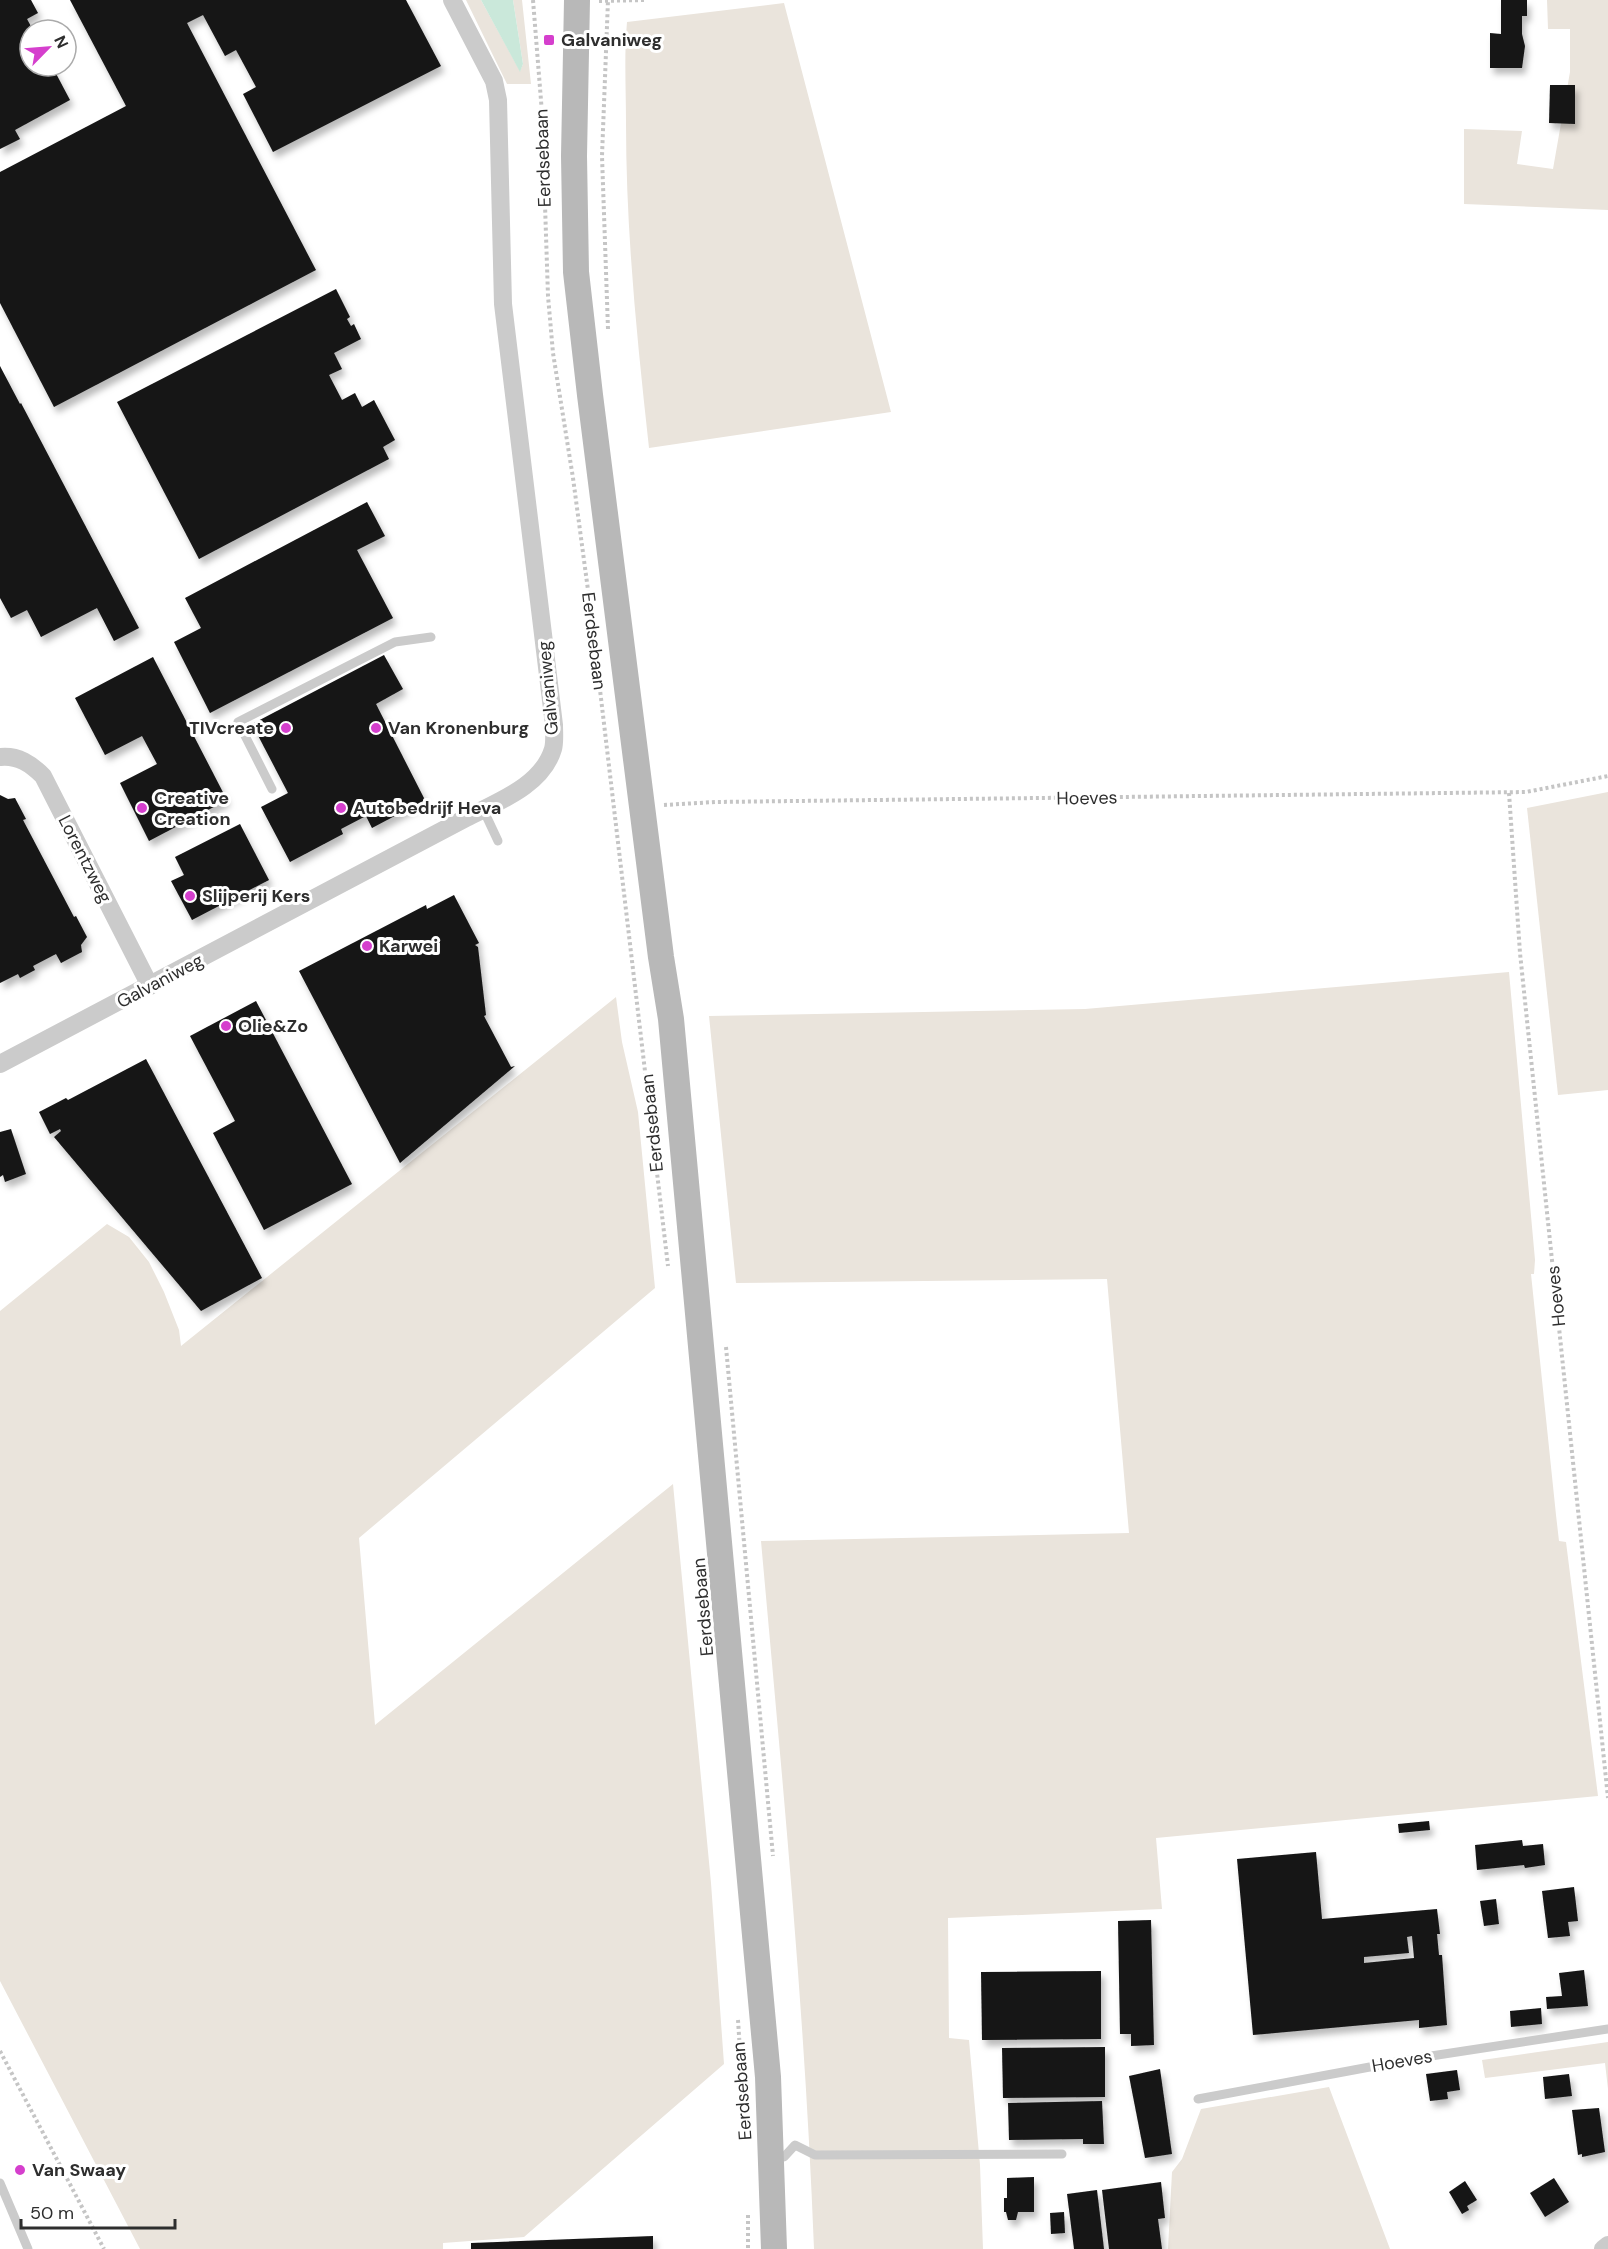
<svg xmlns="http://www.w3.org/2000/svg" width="1608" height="2249" viewBox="0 0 1608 2249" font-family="'DM Sans',sans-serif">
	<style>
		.green { fill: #eae4dc }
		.water { fill: #cae8da }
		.building { fill: #151515; fill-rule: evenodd; filter: url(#shadow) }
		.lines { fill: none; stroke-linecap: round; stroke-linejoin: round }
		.path { stroke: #c5c5c5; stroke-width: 4; stroke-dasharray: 3 3; stroke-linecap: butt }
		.service { stroke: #cbcbcb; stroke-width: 9 }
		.minor { stroke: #cbcbcb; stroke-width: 18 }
		.secondary { stroke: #b8b8b8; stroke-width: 26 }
		.poi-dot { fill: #d53fcd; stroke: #fff; stroke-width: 2 }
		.labels { text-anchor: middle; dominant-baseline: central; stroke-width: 6; stroke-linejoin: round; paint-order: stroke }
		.poi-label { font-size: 18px; font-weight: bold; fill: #2e2e2e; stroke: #fff; text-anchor: start }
		.street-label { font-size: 18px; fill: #2e2e2e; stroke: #fff }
	</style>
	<defs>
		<filter id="shadow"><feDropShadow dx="3.5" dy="6" stdDeviation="3" flood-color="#0004"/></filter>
	</defs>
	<rect width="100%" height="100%" fill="#fff"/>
	<g class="green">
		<polygon points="466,0 481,0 520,71 523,64 513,0 522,0 531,84 507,84"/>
		<polygon points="1547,0 1608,0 1608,210 1464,204 1464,129 1522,131 1517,164 1553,169 1570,72 1570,29 1548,29"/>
		<path d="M 784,3 L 891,412 L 649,448 C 637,339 626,232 626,123 C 626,89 624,56 627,22 Z"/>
		<polygon points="1608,792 1608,1090 1558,1095 1527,808"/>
		<path d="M 1509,972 L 1535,1260 L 1534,1274 L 1531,1274 L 1556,1515 L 1559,1541 L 1566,1542 L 1598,1796 L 1156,1838 L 1162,1909 L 948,1918 L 949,2038 L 969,2040 L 980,2165 L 983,2249 L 814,2249 C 805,2012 782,1776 761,1541 L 1129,1533 L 1107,1279 L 736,1283 L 709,1016 L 1085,1009 Z"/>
		<polygon points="616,997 622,1042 638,1112 655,1288 359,1538 375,1725 673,1484 711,1883 724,2064 524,2237 443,2243 443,2249 140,2249 0,1981 0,1311 107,1224 129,1237 149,1262 164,1292 179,1330 181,1346"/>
		<polygon points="1608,2042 1608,2089 1605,2063 1485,2078 1482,2060"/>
		<polygon points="1329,2087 1390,2249 1168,2249 1172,2172 1182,2159 1201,2109"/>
	</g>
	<polygon class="water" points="481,0 513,0 523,64 520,72"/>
	<g class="building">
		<polygon points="0,0 31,0 38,13 27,19 33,30 30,30 30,66 52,66 70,100 15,130 20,139 0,149"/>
		<polygon points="70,0 406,0 441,66 273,152 243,94 256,87 236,50 225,56 203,15 187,23 316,270 54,407 0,303 0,172 126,106"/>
		<polygon points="1501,0 1527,0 1527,16 1522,16 1522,34 1525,46 1522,68 1490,68 1490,33 1501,34"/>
		<polygon points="1550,85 1575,85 1575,124 1549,123"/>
		<polygon points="336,289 350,317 347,319 351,326 354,324 361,339 334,353 342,369 329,375 342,400 355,393 362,407 374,400 395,440 383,447 389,459 199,559 117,402"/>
		<polygon points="0,366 20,404 21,403 139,628 114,641 97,608 41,637 27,610 11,618 0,598"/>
		<polygon points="367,502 385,536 357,550 393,618 210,713 174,642 201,628 185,598"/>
		<polygon points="384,655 403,689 376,704 425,800 372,828 366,816 341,829 343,834 290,862 261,807 288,793 252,724"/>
		<polygon points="153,657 227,800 149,841 120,783 157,764 142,736 105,755 75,698"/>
		<polygon points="0,795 8,799 15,798 26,819 23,820 74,917 76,916 87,937 81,945 82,952 61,963 56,954 33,966 35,970 20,978 18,974 0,983"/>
		<polygon points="240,824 269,880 192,920 171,881 184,875 175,857"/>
		<polygon points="454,895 479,943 475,945 478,947 486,1015 484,1016 511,1067 515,1066 400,1163 299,971 426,905 427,909"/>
		<polygon points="256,1001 352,1184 264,1230 213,1133 235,1121 190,1036"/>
		<polygon points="146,1059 262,1278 201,1311 54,1137 61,1131 60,1129 50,1134 39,1112 66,1098 68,1100"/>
		<polygon points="11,1129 26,1174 5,1182 3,1175 0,1177 0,1132"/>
		<polygon points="1429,1821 1430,1830 1399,1833 1398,1824"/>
		<polygon points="1522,1840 1523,1846 1543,1844 1545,1865 1525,1868 1524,1865 1477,1870 1475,1845"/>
		<path d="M 1316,1852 L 1322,1919 L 1437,1909 L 1440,1934 L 1437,1934 L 1439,1955 L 1442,1955 L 1447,2025 L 1419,2028 L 1419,2020 L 1253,2035 L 1237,1859 ZM 1412,1936 L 1414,1958 L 1364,1963 L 1364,1957 L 1409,1953 L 1407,1937 Z"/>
		<polygon points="1574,1887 1578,1921 1568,1922 1570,1936 1548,1938 1542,1891"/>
		<polygon points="1496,1899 1499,1924 1484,1926 1480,1901"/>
		<polygon points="1151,1920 1154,2045 1131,2046 1131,2034 1120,2034 1118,1921"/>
		<polygon points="1584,1970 1588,2006 1547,2009 1546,1997 1562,1996 1559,1973"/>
		<polygon points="1101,1971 1101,2039 982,2040 981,1972"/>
		<polygon points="1541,2008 1542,2024 1511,2027 1510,2011"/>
		<polygon points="1105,2047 1105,2097 1003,2098 1002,2048"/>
		<polygon points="1160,2069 1172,2154 1145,2158 1129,2076"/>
		<polygon points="1457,2070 1460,2090 1447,2092 1448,2099 1430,2101 1426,2074"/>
		<polygon points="1569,2074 1572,2096 1545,2099 1543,2077"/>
		<polygon points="1102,2101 1104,2144 1083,2144 1083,2139 1009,2140 1008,2103"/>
		<polygon points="1599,2108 1605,2152 1582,2157 1582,2154 1578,2155 1572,2110"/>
		<polygon points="1034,2177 1034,2212 1018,2212 1016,2220 1008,2220 1006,2212 1004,2212 1004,2198 1007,2198 1007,2178"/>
		<polygon points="1554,2178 1569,2202 1545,2217 1530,2193"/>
		<polygon points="1465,2181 1477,2200 1467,2206 1469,2210 1462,2214 1449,2192"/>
		<polygon points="1161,2182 1165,2218 1158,2219 1162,2249 1109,2249 1102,2190"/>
		<polygon points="1097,2190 1104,2249 1074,2249 1067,2194"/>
		<polygon points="1064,2212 1065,2233 1051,2234 1050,2213"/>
		<polygon points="653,2236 653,2249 471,2249 471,2243"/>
	</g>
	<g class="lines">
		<g class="path">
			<polyline points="533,0 542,113 548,296 553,353 573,478 590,605 668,1266"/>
			<polyline points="599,1 646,0"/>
			<polyline points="608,329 602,156 608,0"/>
			<polyline points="1509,793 1520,953 1608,1798"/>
			<polyline points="664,805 715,802 1526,792 1608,776"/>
			<polyline points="726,1347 773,1856"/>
			<polyline points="738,2020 744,2112"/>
			<polyline points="0,2051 104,2249"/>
			<polyline points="748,2215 748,2249"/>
		</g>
		<g class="service">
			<polyline points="272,789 238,722 395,642 431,637"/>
			<polyline points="483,809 498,841"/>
			<polyline points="1198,2099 1418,2058 1608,2029"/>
			<polyline points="773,2157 784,2157 795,2145 815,2155 1062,2154"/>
			<polyline points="0,2183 28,2249"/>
		</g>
		<g class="minor">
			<path d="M 0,757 C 18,755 31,764 43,776 L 150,986"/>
			<path d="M 0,1064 L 466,818 C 497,802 542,786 553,749 C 555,742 554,733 554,725 L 503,304 L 498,100 L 494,81 L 452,0"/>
			<polyline points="1603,2249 1608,2245"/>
		</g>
		<polyline class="secondary" points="577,0 574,156 576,272 590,395 661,957 671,1019 768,2077 774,2249"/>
	</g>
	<g class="poi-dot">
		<rect x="543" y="34" width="12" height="12" rx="3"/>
		<circle cx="286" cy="728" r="6"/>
		<circle cx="376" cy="728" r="6"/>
		<circle cx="142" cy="808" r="6"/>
		<circle cx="341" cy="808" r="6"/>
		<circle cx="190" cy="896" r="6"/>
		<circle cx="367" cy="946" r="6"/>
		<circle cx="226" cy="1026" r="6"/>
		<circle cx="20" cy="2170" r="6"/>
	</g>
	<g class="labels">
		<g class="poi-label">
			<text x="561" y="40">Galvaniweg</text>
			<text x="274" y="728" text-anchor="end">TIVcreate</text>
			<text x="388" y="728">Van Kronenburg</text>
			<text x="154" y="798">Creative<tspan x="154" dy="21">Creation</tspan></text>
			<text x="353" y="808">Autobedrijf Heva</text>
			<text x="202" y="896">Slijperij Kers</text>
			<text x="379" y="946">Karwei</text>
			<text x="238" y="1026">Olie&amp;Zo</text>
			<text x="32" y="2170">Van Swaay</text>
		</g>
		<g class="street-label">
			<text transform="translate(543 158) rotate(-92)">Eerdsebaan</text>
			<text transform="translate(594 641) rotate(83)">Eerdsebaan</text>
			<text transform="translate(548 688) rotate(-95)">Galvaniweg</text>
			<text transform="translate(1087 798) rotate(-1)">Hoeves</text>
			<text transform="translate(85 859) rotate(63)">Lorentzweg</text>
			<text transform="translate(160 981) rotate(-28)">Galvaniweg</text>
			<text transform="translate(652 1123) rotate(-96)">Eerdsebaan</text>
			<text transform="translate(1556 1296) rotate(-96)">Hoeves</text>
			<text transform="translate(703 1607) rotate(-95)">Eerdsebaan</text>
			<text transform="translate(1402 2061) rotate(-10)">Hoeves</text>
			<text transform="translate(742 2091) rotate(-94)">Eerdsebaan</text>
		</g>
	</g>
	<g transform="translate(48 48) rotate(65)"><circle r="28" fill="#ffffff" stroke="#ababab" stroke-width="1.5"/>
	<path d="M0-4.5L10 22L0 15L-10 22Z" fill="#d53fcd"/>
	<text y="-9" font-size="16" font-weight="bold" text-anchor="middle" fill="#2e2e2e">N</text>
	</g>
	<path d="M21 2219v9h154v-9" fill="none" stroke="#2e2e2e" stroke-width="3"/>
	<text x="30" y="2219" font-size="18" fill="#2e2e2e" stroke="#ffffff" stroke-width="4.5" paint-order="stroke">50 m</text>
</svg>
